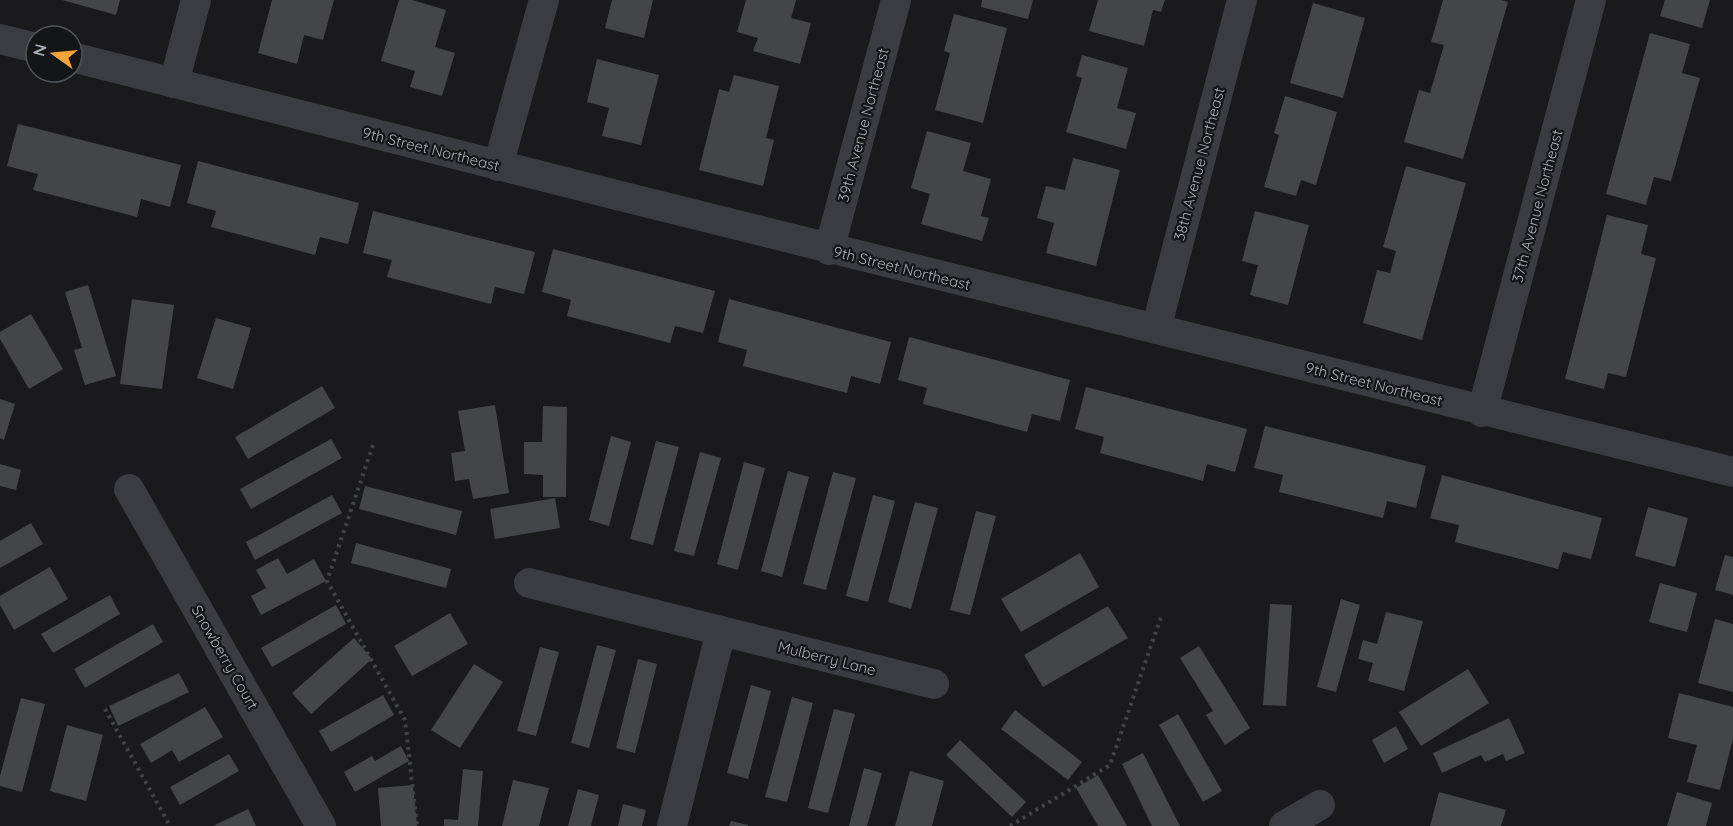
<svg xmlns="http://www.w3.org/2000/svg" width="1733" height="826" viewBox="0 0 1733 826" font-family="Quicksand,sans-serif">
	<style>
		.building { fill: #444549 }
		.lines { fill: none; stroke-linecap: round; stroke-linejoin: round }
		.path { stroke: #404348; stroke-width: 4; stroke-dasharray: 3 4.5; stroke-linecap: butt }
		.minor { stroke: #3a3c41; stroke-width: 30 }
		.labels { text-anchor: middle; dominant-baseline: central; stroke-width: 4.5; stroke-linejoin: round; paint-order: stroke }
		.street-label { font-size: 15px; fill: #acb2bc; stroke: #141517 }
	</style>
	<rect width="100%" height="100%" fill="#1a1a1c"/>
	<g class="building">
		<polygon points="62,0 120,0 116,15"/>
		<polygon points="272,0 334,0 323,40 304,35 297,64 258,53"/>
		<polygon points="399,0 412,0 446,10 435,47 455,53 442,96 410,87 415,71 381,61"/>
		<polygon points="612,0 653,0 644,38 605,28"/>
		<polygon points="746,0 796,0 791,18 811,23 800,64 753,51 758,38 737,32"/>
		<polygon points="982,0 1033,0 1028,19 981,7"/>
		<polygon points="1098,0 1165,0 1161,12 1153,10 1144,46 1089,31"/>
		<polygon points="1443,0 1501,0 1508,2 1463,159 1404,142 1419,90 1430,93 1444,45 1431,42"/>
		<polygon points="1665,0 1710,0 1702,28 1660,16"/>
		<polygon points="1313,3 1365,18 1343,98 1290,83"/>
		<polygon points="954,14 1007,28 983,123 935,110 950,53 944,51"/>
		<polygon points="1650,33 1690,44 1682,73 1700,78 1671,181 1654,177 1646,205 1606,194"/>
		<polygon points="1082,55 1128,68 1117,108 1136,113 1126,149 1066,132 1082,78 1076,76"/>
		<polygon points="597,59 659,75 641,145 602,136 609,108 587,102"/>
		<polygon points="734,75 779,86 766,138 774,140 763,186 699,170 719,89 729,92"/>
		<polygon points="1285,96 1337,112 1316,185 1301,180 1296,196 1264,187 1279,135 1274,133"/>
		<polygon points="18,124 181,165 170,207 141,199 137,217 33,190 38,174 7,166"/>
		<polygon points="927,131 971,143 963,171 991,179 981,216 989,218 982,241 921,224 930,194 911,188"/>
		<polygon points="1073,158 1120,170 1096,266 1046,253 1054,223 1037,218 1046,186 1065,190"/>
		<polygon points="198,161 359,203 348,244 320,237 315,255 211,227 216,211 187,203"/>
		<polygon points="1406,166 1466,183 1422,340 1363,323 1377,270 1390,273 1396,251 1383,247"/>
		<polygon points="373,211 535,252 524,294 495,287 491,304 387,277 392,260 363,253"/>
		<polygon points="1255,211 1309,225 1288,305 1250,295 1258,265 1242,261"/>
		<polygon points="1607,215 1648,225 1641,254 1656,258 1626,377 1608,373 1604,389 1565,379"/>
		<polygon points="553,249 715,291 703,333 675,326 670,343 567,316 571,300 542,292"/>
		<polygon points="88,285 116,376 85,385 74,350 82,348 65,292"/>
		<polygon points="132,299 174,305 162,389 120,384"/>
		<polygon points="729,299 891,342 880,384 851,376 847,393 743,366 747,350 718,342"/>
		<polygon points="31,314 63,369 29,389 0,339 0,332"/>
		<polygon points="216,318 251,328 233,389 197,378"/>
		<polygon points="909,337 1070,380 1060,421 1032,414 1027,432 923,404 927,388 898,380"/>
		<polygon points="322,386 335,408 248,459 235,437"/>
		<polygon points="1086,387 1247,429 1235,472 1207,464 1203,481 1100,453 1104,437 1075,429"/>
		<polygon points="0,399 15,404 4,440 0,438"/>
		<polygon points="495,405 509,493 473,499 469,479 455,481 451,453 465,451 458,411"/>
		<polygon points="543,406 567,407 566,497 543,497 543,475 524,474 524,442 542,442"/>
		<polygon points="1265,426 1426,466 1416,508 1387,501 1383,518 1279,492 1283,475 1254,468"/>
		<polygon points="611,436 631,442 609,526 589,520"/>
		<polygon points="331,439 342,458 251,509 240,489"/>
		<polygon points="656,441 679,447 653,545 630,539"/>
		<polygon points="700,452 721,458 694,556 674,551"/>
		<polygon points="744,462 765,468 738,570 717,564"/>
		<polygon points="0,464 21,470 16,490 0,486"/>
		<polygon points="788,471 809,477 782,577 761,571"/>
		<polygon points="833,472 856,478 826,590 803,584"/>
		<polygon points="1442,475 1602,518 1591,559 1563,552 1558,569 1455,542 1459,525 1430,518"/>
		<polygon points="365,486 462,511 456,535 359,509"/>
		<polygon points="332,495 342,513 255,560 246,542"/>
		<polygon points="873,495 895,501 868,602 846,596"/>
		<polygon points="555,498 560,528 495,539 490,509"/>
		<polygon points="915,502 938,508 911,609 888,602"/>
		<polygon points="1648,507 1688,518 1675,567 1635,556"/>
		<polygon points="976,511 996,516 970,615 950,610"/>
		<polygon points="31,523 43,544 0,568 0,541"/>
		<polygon points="356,543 451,569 446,588 351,563"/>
		<polygon points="1080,553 1099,587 1021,632 1001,599"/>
		<polygon points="1725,555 1733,557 1733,595 1715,590"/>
		<polygon points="278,558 287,574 314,559 326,581 261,615 251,596 266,588 256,570"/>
		<polygon points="50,567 68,599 14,630 0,605 0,596"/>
		<polygon points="1660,583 1697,593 1687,632 1649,622"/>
		<polygon points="110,595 120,614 53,653 41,634"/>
		<polygon points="1341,599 1360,605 1336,692 1317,687"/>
		<polygon points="1270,604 1292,605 1286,706 1263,705"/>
		<polygon points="336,605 346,624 272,667 261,648"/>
		<polygon points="1108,606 1128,638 1043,687 1024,655"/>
		<polygon points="1386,612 1423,621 1404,691 1368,681 1373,663 1358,659 1363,640 1377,644"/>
		<polygon points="450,613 468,644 412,676 394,646"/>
		<polygon points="1715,619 1733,624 1733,692 1698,683"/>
		<polygon points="153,624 163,642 85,688 74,669"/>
		<polygon points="354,638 372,659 311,714 292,693"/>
		<polygon points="597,645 616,650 589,748 571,743"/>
		<polygon points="1199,646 1250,728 1225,745 1206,715 1213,711 1180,658"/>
		<polygon points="540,647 559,652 536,736 517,731"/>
		<polygon points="638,659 657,664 635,753 616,748"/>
		<polygon points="474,664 503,682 460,748 431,730"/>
		<polygon points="1468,669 1489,703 1421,746 1399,712"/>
		<polygon points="179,673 189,692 118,726 109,706"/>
		<polygon points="751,685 771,691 748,779 727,773"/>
		<polygon points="1679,693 1733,707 1733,739 1720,790 1687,782 1697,745 1668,738"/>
		<polygon points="383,695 394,715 331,752 319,731"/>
		<polygon points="792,697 813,703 787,802 765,797"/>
		<polygon points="21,698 45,704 22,792 0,786 0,776"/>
		<polygon points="205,707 223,737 179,762 172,750 151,763 140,744"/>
		<polygon points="834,709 855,714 828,813 808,808"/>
		<polygon points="1015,710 1082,762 1068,780 1001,729"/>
		<polygon points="1178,714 1222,791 1203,802 1159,725"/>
		<polygon points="1509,718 1525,753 1506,761 1503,754 1485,762 1481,755 1442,773 1433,753"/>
		<polygon points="67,725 103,735 86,801 50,791"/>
		<polygon points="1396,726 1408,749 1384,763 1372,740"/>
		<polygon points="960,740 1026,802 1012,817 946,755"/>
		<polygon points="401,746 409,761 355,792 344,772 372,756 375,761"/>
		<polygon points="1143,753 1180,826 1152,826 1122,764"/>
		<polygon points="229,754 239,771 180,805 170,787"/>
		<polygon points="864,768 882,773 867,826 849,826"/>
		<polygon points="463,769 483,771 478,826 444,826 444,819 458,820"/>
		<polygon points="910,771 944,781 932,826 895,826"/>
		<polygon points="1098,775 1127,826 1098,826 1076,788"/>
		<polygon points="513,780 549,788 539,826 502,826"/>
		<polygon points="413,785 417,826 381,826 378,788"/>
		<polygon points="578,789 599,795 591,826 568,826"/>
		<polygon points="1439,792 1506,810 1501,826 1430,826"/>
		<polygon points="1677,792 1712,803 1706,826 1667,826"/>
		<polygon points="623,804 646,810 642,826 618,826"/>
		<polygon points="248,809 256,826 213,826"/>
		<polygon points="731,821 748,825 748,826 729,826"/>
	</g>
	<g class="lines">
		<g class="path">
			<polyline points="373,445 327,581 405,720 417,826"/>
			<polyline points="105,709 170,826"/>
			<polyline points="1010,826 1110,765 1161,617"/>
		</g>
		<g class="minor">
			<polyline points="0,39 36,48"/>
			<path d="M 72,57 C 625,198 1179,337 1733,472"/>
			<polyline points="174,83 196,0"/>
			<polyline points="498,166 544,0"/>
			<polyline points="829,250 896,0"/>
			<polyline points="1156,329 1242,0"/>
			<polyline points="1482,412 1591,0"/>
			<polyline points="129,489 321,826"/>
			<polyline points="529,583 934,684"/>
			<polyline points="672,826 721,631"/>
			<polyline points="1284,826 1320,805"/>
		</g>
	</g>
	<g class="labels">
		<g class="street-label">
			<text transform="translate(863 125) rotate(-75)">39th Avenue Northeast</text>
			<text transform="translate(431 149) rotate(14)">9th Street Northeast</text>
			<text transform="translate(1199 164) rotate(-75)">38th Avenue Northeast</text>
			<text transform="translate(1537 206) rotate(-75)">37th Avenue Northeast</text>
			<text transform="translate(902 268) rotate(14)">9th Street Northeast</text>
			<text transform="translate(1374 384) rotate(14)">9th Street Northeast</text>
			<text transform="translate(225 657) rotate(60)">Snowberry Court</text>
			<text transform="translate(827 658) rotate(14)">Mulberry Lane</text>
		</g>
	</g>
	<g transform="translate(54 54) rotate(285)"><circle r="28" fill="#141517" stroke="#515459" stroke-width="1.5"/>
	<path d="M0-4.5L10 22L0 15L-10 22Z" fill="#f5a538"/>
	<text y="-9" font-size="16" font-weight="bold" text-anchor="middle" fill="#acb2bc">N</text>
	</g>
</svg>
